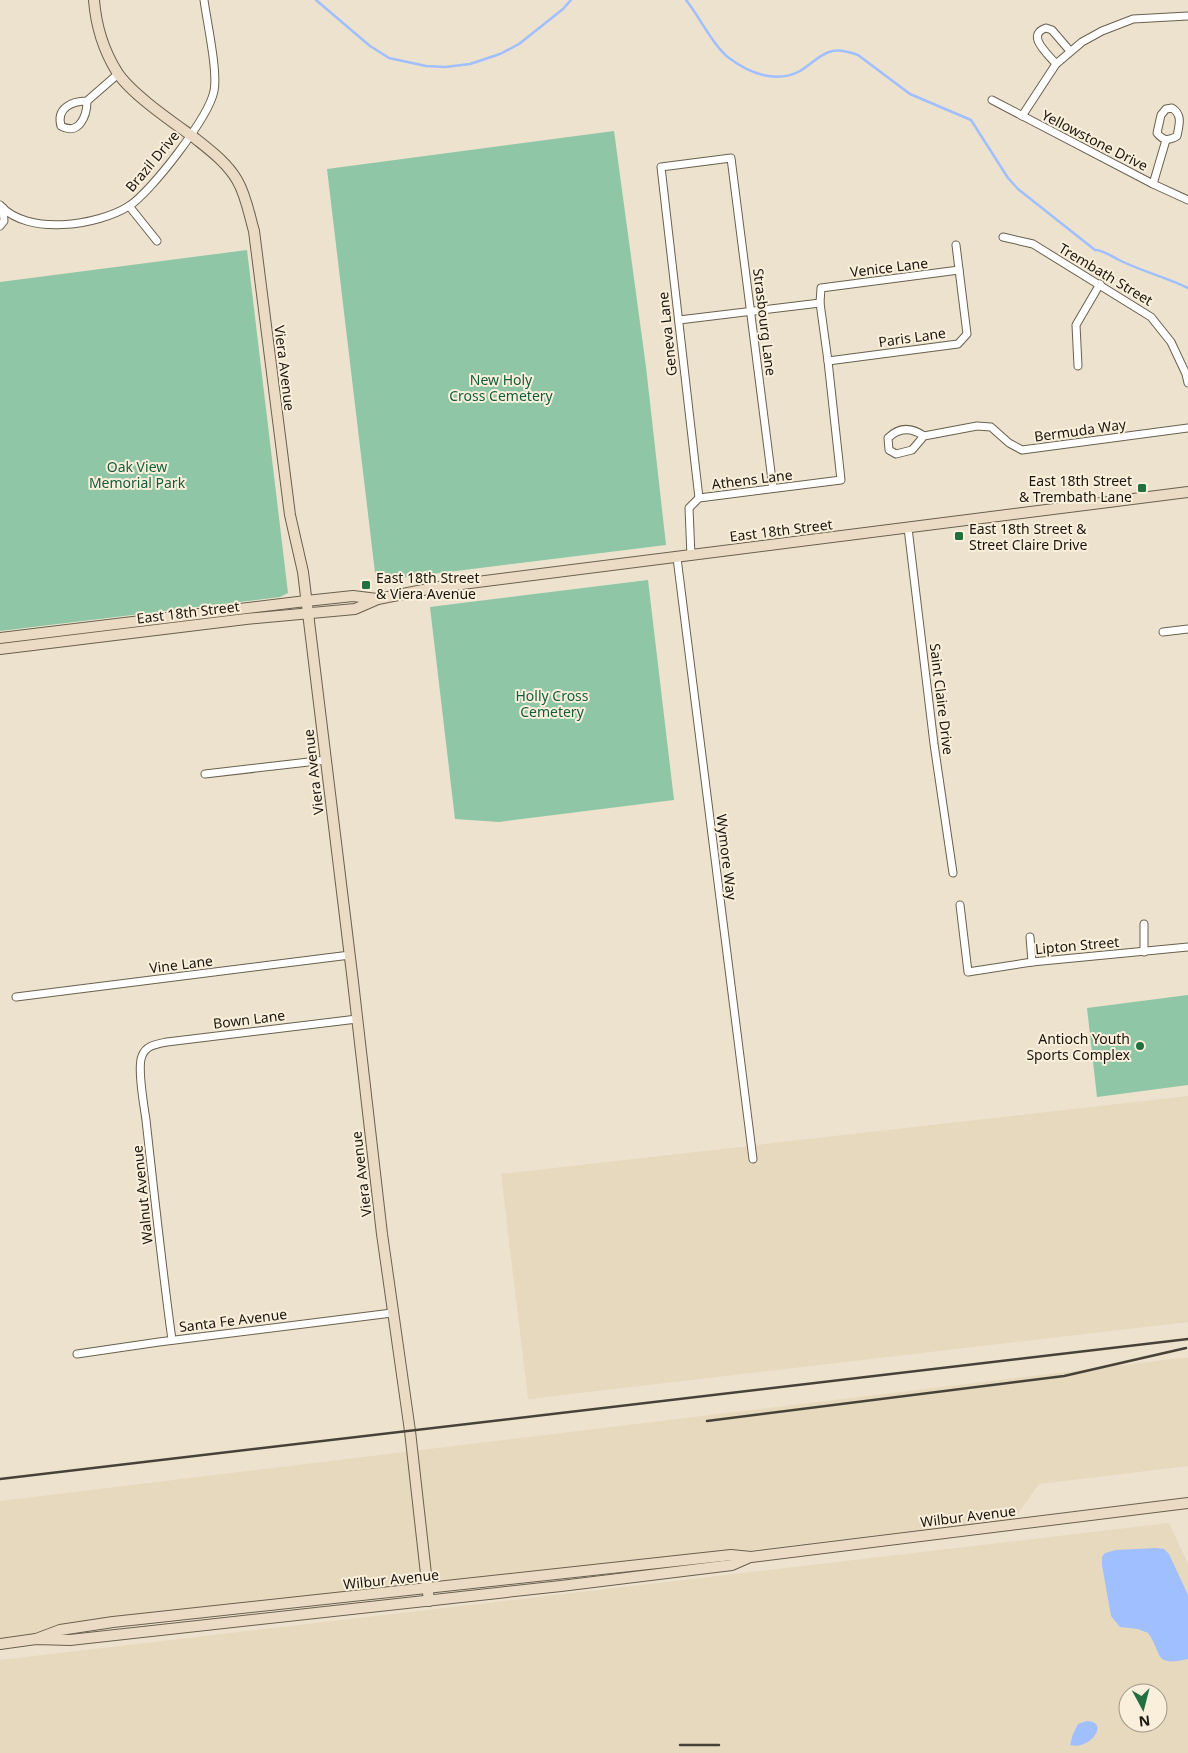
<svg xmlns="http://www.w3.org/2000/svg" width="1188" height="1753" viewBox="0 0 1188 1753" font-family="'Noto Sans',sans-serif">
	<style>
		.built { fill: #e7d9be; fill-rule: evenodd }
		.green { fill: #8ec6a6 }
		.water { fill: #a0bfff }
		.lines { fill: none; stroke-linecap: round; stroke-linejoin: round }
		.stream { stroke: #a0bfff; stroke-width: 2.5 }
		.street-casing { stroke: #69604e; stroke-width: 9 }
		.secondary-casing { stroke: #69604e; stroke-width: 12 }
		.street { stroke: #fff; stroke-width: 7 }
		.secondary { stroke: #ecdbc4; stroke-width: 10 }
		.rail { stroke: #474238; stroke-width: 2.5 }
		.poi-dot { fill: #22703f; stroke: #f9efdb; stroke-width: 2 }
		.labels { text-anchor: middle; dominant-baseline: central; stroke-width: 4; stroke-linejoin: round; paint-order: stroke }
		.street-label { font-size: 14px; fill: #1a160f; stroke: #f9efdb }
		.park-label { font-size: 14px; fill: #125d3c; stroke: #f9efdb }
		.poi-label { font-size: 14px; fill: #1a160f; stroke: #f9efdb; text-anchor: end }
	</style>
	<rect width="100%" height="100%" fill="#ece2ce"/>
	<g class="built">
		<polygon points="1188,1096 1188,1322 528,1399 501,1174"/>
		<polygon points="1181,1358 1188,1358 1188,1466 1039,1484 1014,1519 0,1639 0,1501"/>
		<path d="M 1169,1523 L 1188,1564 L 1188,1753 L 0,1753 L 0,1660 ZM 1128,1693 L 1158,1693 L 1158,1723 L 1128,1723 Z"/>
	</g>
	<g class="green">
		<polygon points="614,131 646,367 666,545 376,581 327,169"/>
		<polygon points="247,250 288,593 280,597 0,631 0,282"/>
		<polygon points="648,580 674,800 499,822 455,819 430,607"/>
		<polygon points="1188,995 1188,1085 1097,1097 1087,1008"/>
	</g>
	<g class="water">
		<path d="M 1156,1548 L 1164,1549 L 1169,1554 L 1188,1595 L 1188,1659 C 1153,1667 1163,1654 1148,1633 L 1138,1629 L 1120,1627 L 1111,1616 L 1102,1565 L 1102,1557 L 1105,1553 L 1116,1550 Z"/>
		<path d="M 1087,1721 C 1111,1722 1089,1751 1070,1745 L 1073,1734 L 1078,1724 Z"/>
	</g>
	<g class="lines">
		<g class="stream">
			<polyline points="316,0 370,46 389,58 426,66 445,67 470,64 500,54 519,44 563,9 571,0"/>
			<path d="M 686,0 C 699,16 714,47 729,58 C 749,73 776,84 800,71 C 810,65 818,56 829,52 C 838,48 850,52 858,55 L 910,94 L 971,120 L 1008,178 L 1018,189 L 1095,250 C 1101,249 1111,256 1119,260 C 1141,271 1165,277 1188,288"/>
		</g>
		<defs>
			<g id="street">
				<path d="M 1056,64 C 1048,54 1025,35 1046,28 L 1052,30 L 1070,51"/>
				<polyline points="992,100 1153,184 1188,200"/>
				<path d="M 87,101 C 87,116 79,136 61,126 C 56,108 72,101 87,101 L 118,74"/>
				<path d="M 1172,108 C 1183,115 1179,125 1177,136 C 1169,141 1163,141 1157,133 L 1161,115 L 1166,109 Z"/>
				<polyline points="1022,116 1056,64 1082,42 1102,31 1133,19 1188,16"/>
				<polyline points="1153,184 1166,140"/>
				<path d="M 0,205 C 27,236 97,226 129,206 C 151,192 209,117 214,91 C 218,72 207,22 204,0"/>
				<polyline points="129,206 157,241"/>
				<polyline points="0,226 4,221 3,208 0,208"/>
				<polyline points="1003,237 1033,244 1151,317 1171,342 1186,374 1188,383"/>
				<polyline points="679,320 820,303"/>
				<polyline points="828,361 958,344 967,334 956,245"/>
				<polyline points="1078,366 1076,325 1100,284"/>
				<path d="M 924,436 L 912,450 L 896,454 L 889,450 L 888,438 C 899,427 911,427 924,436 L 977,426 L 991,427 L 1009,443 L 1022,450 L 1188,428"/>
				<polyline points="699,498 661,167 731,158 773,488"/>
				<polyline points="908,528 934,744 953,873"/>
				<polyline points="691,556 689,508 699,498 841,480 828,361 820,303 821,288 959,270"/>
				<polyline points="677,558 753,1159"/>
				<polyline points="1163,632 1188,629"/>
				<polyline points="205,774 326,760"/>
				<polyline points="960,905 968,972 1032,962 1188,947"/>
				<polyline points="1030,937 1032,962"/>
				<polyline points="1144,952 1144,924"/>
				<polyline points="16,997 350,955"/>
				<path d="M 172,1340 C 162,1267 154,1193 146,1120 C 144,1106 137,1067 142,1056 C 146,1045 157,1044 167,1042 L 357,1019"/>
				<polyline points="77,1354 159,1342 392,1313"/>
			</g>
			<g id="secondary">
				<path d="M 94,0 C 96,26 104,51 117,72 C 131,94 174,123 196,139 C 211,151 227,163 237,180 C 246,195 249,214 254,231 L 290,515 L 303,572 L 353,982 L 382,1234 L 410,1431 L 429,1601"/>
				<polyline points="0,638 306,601 353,596 377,599"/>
				<polyline points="0,649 246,619 355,609 378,599 438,587 1188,492"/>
				<polyline points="36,1639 60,1630 113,1622 731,1555 751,1557 1188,1503"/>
				<polyline points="0,1644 36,1639 70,1640 561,1586 732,1565 748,1558"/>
			</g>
		</defs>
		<use href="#street" class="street-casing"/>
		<use href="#secondary" class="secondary-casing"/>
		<use href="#street" class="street"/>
		<use href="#secondary" class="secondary"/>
		<g class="rail">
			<polyline points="707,1421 1064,1376 1186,1348"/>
			<polyline points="0,1479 1188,1339"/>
			<polyline points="680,1745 719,1745"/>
		</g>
	</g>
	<g class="poi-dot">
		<rect x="1137" y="483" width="10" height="10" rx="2.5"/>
		<rect x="954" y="531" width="10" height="10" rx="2.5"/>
		<rect x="361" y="580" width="10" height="10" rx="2.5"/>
		<circle cx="1140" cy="1046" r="5"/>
	</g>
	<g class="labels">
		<g class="street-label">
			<text transform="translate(1095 140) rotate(27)">Yellowstone Drive</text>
			<text transform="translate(152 161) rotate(-50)">Brazil Drive</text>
			<text transform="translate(889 267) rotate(-7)">Venice Lane</text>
			<text transform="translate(1106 274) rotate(31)">Trembath Street</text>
			<text transform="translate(765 322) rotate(83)">Strasbourg Lane</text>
			<text transform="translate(667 334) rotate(-96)">Geneva Lane</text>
			<text transform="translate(912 337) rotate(-8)">Paris Lane</text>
			<text transform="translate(285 368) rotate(83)">Viera Avenue</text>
			<text transform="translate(1080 430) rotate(-8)">Bermuda Way</text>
			<text transform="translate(752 479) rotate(-7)">Athens Lane</text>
			<text transform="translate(781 530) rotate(-7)">East 18th Street</text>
			<text transform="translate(188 612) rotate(-7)">East 18th Street</text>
			<text transform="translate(942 699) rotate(83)">Saint Claire Drive</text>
			<text transform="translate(313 772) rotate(-97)">Viera Avenue</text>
			<text transform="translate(727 857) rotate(83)">Wymore Way</text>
			<text transform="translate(1077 945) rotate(-5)">Lipton Street</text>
			<text transform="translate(181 964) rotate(-7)">Vine Lane</text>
			<text transform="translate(249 1019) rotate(-7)">Bown Lane</text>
			<text transform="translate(361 1174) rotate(-97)">Viera Avenue</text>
			<text transform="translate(142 1195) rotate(-96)">Walnut Avenue</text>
			<text transform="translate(233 1320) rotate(-7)">Santa Fe Avenue</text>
			<text transform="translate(968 1516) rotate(-7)">Wilbur Avenue</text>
			<text transform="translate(391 1579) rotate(-6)">Wilbur Avenue</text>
		</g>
		<g class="park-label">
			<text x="501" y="379">New Holy<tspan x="501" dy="16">Cross Cemetery</tspan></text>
			<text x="137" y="466">Oak View<tspan x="137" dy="16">Memorial Park</tspan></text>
			<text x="552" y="695">Holly Cross<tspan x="552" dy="16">Cemetery</tspan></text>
		</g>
		<g class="poi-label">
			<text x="1132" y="480">East 18th Street<tspan x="1132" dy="16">&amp; Trembath Lane</tspan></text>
			<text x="969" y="528" text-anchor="start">East 18th Street &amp;<tspan x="969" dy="16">Street Claire Drive</tspan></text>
			<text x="376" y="577" text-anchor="start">East 18th Street<tspan x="376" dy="16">&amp; Viera Avenue</tspan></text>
			<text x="1130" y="1038">Antioch Youth<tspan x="1130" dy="16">Sports Complex</tspan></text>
		</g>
	</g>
	<g transform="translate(1143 1708) rotate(173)"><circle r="24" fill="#f9efdb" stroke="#a09889"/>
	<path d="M0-4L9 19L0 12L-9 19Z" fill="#22703f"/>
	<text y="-8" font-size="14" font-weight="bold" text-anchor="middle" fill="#1a160f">N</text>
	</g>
</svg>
